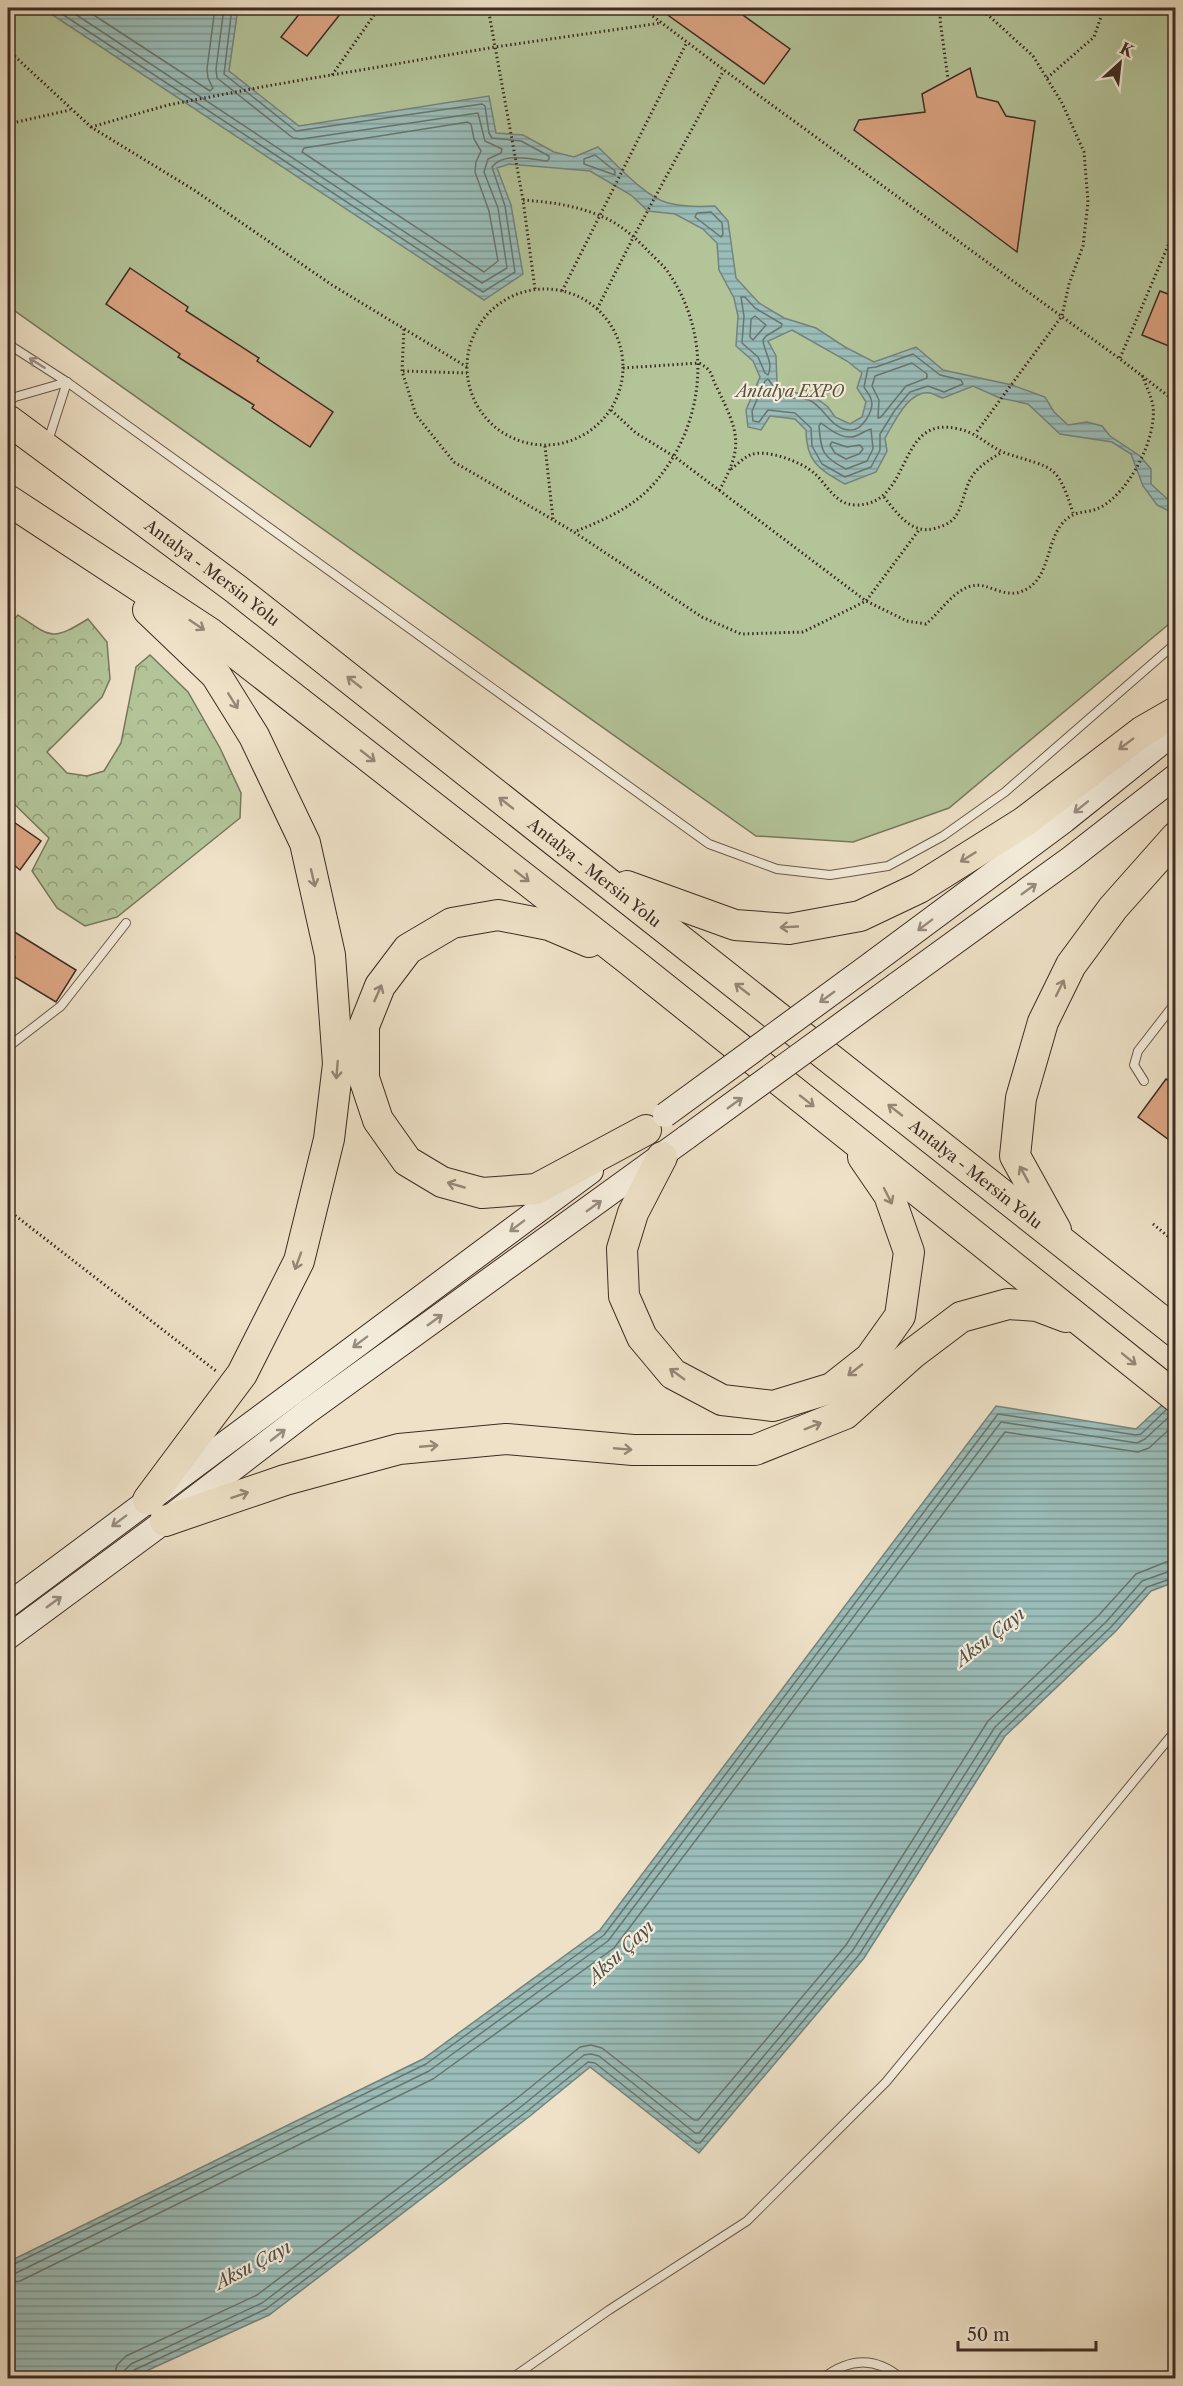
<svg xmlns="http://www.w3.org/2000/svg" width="1183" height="2386" viewBox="0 0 1183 2386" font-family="'Libre Caslon Text',serif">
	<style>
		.green { fill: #b3c499; stroke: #78785e; stroke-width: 1.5 }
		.forest { fill: url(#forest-crowns); stroke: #78785e; stroke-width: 1.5 }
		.water { fill: url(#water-rules); stroke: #75837d; stroke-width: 1.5; fill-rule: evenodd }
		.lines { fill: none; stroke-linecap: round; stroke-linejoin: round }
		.shore { stroke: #6c746e; stroke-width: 1.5 }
		.building { fill: #dca583; stroke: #3d2b23; stroke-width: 1.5 }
		.lane-casing { stroke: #69584c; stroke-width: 10 }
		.secondary-casing { stroke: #3d2b23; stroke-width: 26 }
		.highway-casing { stroke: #3d2b23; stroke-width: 32 }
		.path { stroke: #3d2b23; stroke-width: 3; stroke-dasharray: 1.5 3; stroke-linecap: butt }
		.lane { stroke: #f4ecdb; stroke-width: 8 }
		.secondary { stroke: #f4ecdb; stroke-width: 24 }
		.highway { stroke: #eee1c7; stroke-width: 30 }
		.secondary-bridge-casing { stroke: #3d2b23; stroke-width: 26; stroke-linecap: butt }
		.secondary-bridge { stroke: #f4ecdb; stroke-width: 24 }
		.oneway { stroke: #988c7f }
		.oneway2 { stroke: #968675 }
		.labels { text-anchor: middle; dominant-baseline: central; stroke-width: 4.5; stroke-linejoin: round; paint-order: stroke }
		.park-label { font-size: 16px; font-style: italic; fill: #5a5140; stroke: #f4ecdb }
		.street-label { font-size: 16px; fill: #3d2b23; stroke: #f4ecdb }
		.water-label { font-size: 18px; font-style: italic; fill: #545048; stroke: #f4ecdb }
	</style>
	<defs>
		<pattern id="forest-crowns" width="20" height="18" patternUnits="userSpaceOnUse" patternTransform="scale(1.5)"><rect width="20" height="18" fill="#b3c499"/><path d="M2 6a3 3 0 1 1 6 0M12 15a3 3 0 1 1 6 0" fill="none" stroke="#939f7c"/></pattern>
		<pattern id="water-rules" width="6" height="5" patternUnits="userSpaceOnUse" patternTransform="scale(1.5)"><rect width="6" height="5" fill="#9abdb9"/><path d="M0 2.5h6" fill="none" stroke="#7f9a96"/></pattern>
	</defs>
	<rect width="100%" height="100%" fill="#eee1c7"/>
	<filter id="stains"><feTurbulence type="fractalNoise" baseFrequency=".00333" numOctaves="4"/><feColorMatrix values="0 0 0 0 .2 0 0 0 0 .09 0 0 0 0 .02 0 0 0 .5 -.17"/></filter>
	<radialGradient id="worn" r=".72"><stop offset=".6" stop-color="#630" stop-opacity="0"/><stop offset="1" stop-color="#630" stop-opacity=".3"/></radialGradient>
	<polygon class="green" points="8,8 1175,8 1175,619 949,808 853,842 756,836 8,306"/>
	<path class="forest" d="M 18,615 C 52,638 52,641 88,619 L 107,642 L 110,679 L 102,697 L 47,752 L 67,773 L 87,776 L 104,771 L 121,743 L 136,667 L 150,655 L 188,692 L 220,748 L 241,793 L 240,818 L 117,917 L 85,926 L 57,908 L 32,871 L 49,838 L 8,798 L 8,626 Z"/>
	<g class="water">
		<path d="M 42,8 L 238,8 L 229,71 L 299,126 L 489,96 L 496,133 L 523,135 L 554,152 L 574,157 L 598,147 C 616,164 645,197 668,203 C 684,207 699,207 715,206 L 728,221 L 736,278 L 759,303 L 784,318 L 816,328 L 845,347 L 874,362 L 916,347 L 943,370 L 1012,385 L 1045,397 L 1054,412 L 1068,425 L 1087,422 L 1102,426 L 1110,436 L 1140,456 L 1151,469 L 1151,484 L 1175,506 L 1175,514 L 1157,505 L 1143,486 L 1131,454 L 1112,442 L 1060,434 L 1028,404 L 1000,398 L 973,386 L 943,398 C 939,397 934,394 930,393 C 909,389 894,423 885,438 L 887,451 L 876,472 L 845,484 C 819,469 806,462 806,430 L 795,419 L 770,416 L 761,430 L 748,427 L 746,410 L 760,377 L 753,361 L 736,346 L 738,316 L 734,298 L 719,270 L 717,243 L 703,229 L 675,214 L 648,211 L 631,195 L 590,171 L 509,164 L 497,168 L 511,205 L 523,274 L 484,300 ZM 792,330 L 847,361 L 862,373 L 857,388 L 866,402 L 862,417 L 850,424 L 835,417 L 828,407 L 811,394 L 784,392 L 777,383 L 776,356 L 768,341 Z"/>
		<polygon points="1175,1393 1175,1582 1151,1591 1116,1631 1005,1736 864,1958 699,2153 590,2067 530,2116 269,2315 131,2378 8,2378 8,2262 423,2059 600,1930 996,1406 1136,1429"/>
	</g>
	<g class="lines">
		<g class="shore">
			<path d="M 53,8 L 483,292 L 515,272 L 505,206 L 492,167 C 503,152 531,159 547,161 L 549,159 L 549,156 L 521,141 L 492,138 L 489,133 L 485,106 L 482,104 L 296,131 L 224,74 L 232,8"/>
			<polyline points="66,8 482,283 507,268 498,208 484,172 488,159 501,153 502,149 485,141 478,113 302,139 293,138 217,78 216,69 224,8"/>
			<polyline points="83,8 210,91 213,88 208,78 207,69 215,8"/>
			<polygon points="468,122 471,124 474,139 481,151 476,162 475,172 489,211 498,261 484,272 302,152 304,148"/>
			<polygon points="595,155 615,171 615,175 584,164 584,159"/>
			<polygon points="711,212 722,223 723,234 721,237 695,217 697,213"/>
			<path d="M 741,297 L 745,297 L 755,308 L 782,324 L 781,327 L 766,336 L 763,340 C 764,353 774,362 768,375 L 765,373 L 758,357 L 742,343 L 744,316 Z"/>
			<polygon points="755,316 766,325 753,340 750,337 751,319"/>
			<path d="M 913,354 L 940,375 L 961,380 L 963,384 L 944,392 L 928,386 L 910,392 L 895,410 L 880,434 L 880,450 L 871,467 L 845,477 L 822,464 L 812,446 L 811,428 L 795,413 L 768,410 L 759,422 L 753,421 L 752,411 L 765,381 L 768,379 L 781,397 C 789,399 801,397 809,400 C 824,406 831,430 850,430 C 862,431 875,410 871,399 C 870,395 866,391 864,387 L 868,368 L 876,367 Z"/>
			<polygon points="912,363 927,374 927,378 906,386 881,417 878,418 879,400 872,386 875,376"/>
			<path d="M 821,423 C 831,430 845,442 858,435 C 863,433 866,430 871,429 L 873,449 L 867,461 L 846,469 C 822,457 821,451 819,426 Z"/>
			<polygon points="832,442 847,447 860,445 863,449 859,454 846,459 835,453 830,445"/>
			<polyline points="8,2267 426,2064 604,1935 998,1414 1136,1435 1141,1434 1166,1410"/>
			<polyline points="8,2274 16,2273 429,2071 608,1941 1001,1422 1137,1443 1145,1439 1173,1413"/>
			<polyline points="8,2283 20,2281 433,2079 614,1948 1005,1432 1138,1452 1149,1448 1176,1423"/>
			<polyline points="114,2378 117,2365 126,2356 257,2295 516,2099 580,2047 591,2045 602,2048 694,2120 698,2120 846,1945 988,1721 1099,1615 1136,1574 1166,1562 1176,1560"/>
			<polyline points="123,2378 125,2370 131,2364 262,2303 522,2106 584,2055 591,2054 599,2056 695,2133 699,2133 853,1950 995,1727 1106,1622 1142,1581 1176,1569"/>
			<polyline points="130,2378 134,2370 266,2309 526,2112 588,2062 595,2063 696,2143 700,2143 859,1955 1001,1732 1111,1627 1147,1587 1176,1577"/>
		</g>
	</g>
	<g class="building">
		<polygon points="304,8 345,8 307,56 281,37"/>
		<polygon points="658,8 733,8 790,49 764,84"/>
		<polygon points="970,68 977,97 998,102 1006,116 1035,121 1017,252 854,130 859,120 925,112 922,94"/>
		<polygon points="130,268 188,307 186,311 259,358 257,361 333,412 310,447 252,408 254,405 178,357 180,354 106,304"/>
		<polygon points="1160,291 1176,297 1176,349 1142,335"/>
		<polygon points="8,818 41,841 20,870 8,860"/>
		<polygon points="8,928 76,970 56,1002 8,973 15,957 8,952"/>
		<polygon points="1166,1079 1176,1085 1176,1145 1138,1117"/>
	</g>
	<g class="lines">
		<defs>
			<g id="lane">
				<polyline points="8,344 67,382 709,844 777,869 830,875 888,866 943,836 1005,792 1176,643"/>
				<polyline points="8,402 15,397 67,382"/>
				<polyline points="48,441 67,382"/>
				<polyline points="8,1047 61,1006 126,923"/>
				<polyline points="1144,1081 1134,1065 1138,1051 1176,1002"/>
				<polyline points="512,2378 609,2310 747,2221 886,2082 1176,1730"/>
				<path d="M 823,2378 C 849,2358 875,2356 901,2378"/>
			</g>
			<g id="secondary">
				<polyline points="874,962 1065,820 1176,731"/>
				<polyline points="896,985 1071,858 1176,776"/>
				<polyline points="8,1605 591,1171"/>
				<polyline points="8,1637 165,1521 307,1412 687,1137"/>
			</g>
			<g id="highway">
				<path id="s1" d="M 8,420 L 236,589 L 1176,1332"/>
				<polyline points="8,500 210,633 629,960 1176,1397"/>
				<polyline points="627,886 735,925 789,929 860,916 919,888 1024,822 1143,731 1176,712"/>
				<polyline points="589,942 549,925 498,915 452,923 408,949 380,986 364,1026 364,1078 378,1120 407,1161 442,1182 482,1193 536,1189 646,1130"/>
				<polyline points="662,1157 633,1213 622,1249 624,1296 642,1337 673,1374 722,1400 773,1406 832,1388 870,1358 900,1316 909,1252 889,1195 863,1157"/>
				<polyline points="1056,1230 1015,1156 1021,1098 1043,1022 1071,965 1113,908 1176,837"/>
				<polyline points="148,1500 242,1374 299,1261 329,1139 338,1064 330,955 305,843 254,736 216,675 148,610"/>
				<polyline points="165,1521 285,1480 399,1449 506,1439 633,1450 755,1450 845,1414 912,1354 961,1317 1008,1304 1037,1306 1066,1317"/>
			</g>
		</defs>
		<use href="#lane" class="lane-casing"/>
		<use href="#secondary" class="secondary-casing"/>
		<use href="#highway" class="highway-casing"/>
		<g class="path">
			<polyline points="488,8 523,200 535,289"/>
			<polyline points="642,8 724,70 1120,359 1176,402"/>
			<polyline points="941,8 940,20 948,79"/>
			<polyline points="974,8 988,15 1033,56 1062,103 1084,152 1088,202 1083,246 1069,284 1062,316 975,434"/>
			<polyline points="8,50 91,127 194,190 332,285 467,367"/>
			<polyline points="332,75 379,8"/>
			<polyline points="1047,78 1094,37 1104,8"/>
			<polyline points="8,124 70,110"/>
			<polyline points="91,127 168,105 267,86 495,47 661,23"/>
			<path d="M 523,200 C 549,202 574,205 598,215 C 618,222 635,237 649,252 C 655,258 663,265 668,272 C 715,340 705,430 649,489 C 628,510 601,521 574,532"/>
			<circle cx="545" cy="367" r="78"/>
			<polyline points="562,291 687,42"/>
			<polyline points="597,309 634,236 724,70"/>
			<polyline points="404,329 402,371 416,415 454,462 574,532 702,617 741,634 803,632 866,601 919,530"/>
			<polyline points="1120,358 1176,227"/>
			<path d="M 623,368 L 699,363 C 714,371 710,375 717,388 C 739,433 744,446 719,491"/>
			<polyline points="403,371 467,373"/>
			<path d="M 611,410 L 636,433 L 675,457 L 866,601 L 907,621 L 926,624 C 942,611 959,580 984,586 C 995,589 1008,596 1020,592 C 1050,582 1045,546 1061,525 C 1074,508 1086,515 1101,507 C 1130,491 1157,438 1153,406 C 1151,396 1146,385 1142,375"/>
			<polyline points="545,446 553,519"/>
			<path d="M 731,469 C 737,465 743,458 750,455 C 765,448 802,462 814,473 C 827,484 835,505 856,505 C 914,505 895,413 959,429 C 978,433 990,448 1008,454 C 1054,469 1057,463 1073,513"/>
			<path d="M 884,497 C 897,513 912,536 936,528 C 943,526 951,523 955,517 C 963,506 964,490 971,478 C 978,466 991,459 1002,452"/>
			<polyline points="8,1210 216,1371"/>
			<polyline points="1153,1224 1176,1243"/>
		</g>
		<use href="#lane" class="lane"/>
		<use href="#secondary" class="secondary"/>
		<use href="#highway" class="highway"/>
		<defs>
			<g id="secondary-bridge">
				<polyline points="665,1115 874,962"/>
				<polyline points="687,1137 896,985"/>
			</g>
		</defs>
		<use href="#secondary-bridge" class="secondary-bridge-casing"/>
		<use href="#secondary-bridge" class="secondary-bridge"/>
	</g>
	<defs><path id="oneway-shaft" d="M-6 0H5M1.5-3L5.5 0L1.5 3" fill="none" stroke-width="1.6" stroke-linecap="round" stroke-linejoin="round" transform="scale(1.5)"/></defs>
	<g class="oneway">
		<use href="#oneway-shaft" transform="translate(37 363) rotate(-148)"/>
		<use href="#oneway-shaft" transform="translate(1081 807) rotate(141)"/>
		<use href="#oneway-shaft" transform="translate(1029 889) rotate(-36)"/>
		<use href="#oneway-shaft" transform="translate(925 925) rotate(143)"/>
		<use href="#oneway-shaft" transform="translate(827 997) rotate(144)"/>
		<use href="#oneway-shaft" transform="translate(735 1103) rotate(-36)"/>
		<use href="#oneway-shaft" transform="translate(594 1206) rotate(-36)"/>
		<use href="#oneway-shaft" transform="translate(517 1226) rotate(143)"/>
		<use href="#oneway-shaft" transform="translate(435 1320) rotate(-36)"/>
		<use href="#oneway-shaft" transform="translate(360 1342) rotate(143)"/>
		<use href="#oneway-shaft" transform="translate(278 1435) rotate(-38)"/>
		<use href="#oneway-shaft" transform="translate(119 1521) rotate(143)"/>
		<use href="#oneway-shaft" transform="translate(54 1602) rotate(-36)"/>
	</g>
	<g class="oneway2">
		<use href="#oneway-shaft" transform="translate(197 625) rotate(34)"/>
		<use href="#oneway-shaft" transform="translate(354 682) rotate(-142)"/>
		<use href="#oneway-shaft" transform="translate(233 701) rotate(58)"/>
		<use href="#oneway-shaft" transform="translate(1126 744) rotate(143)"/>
		<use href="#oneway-shaft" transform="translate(368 756) rotate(38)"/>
		<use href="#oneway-shaft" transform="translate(506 803) rotate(-142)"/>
		<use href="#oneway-shaft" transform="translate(968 857) rotate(148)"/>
		<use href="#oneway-shaft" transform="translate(522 876) rotate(38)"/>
		<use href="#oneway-shaft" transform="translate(313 878) rotate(77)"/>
		<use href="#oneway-shaft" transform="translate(789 927) rotate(177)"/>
		<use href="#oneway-shaft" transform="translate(1060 988) rotate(-64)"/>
		<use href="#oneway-shaft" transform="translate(742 989) rotate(-142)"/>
		<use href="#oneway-shaft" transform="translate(378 993) rotate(-66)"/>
		<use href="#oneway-shaft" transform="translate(337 1070) rotate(95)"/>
		<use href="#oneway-shaft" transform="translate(807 1101) rotate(38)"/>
		<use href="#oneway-shaft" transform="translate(895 1110) rotate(-142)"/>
		<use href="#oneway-shaft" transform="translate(1024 1174) rotate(-119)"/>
		<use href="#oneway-shaft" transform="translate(456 1185) rotate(-164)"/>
		<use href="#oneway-shaft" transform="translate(888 1196) rotate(63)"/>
		<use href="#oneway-shaft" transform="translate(298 1261) rotate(110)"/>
		<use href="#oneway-shaft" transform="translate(1129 1359) rotate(39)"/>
		<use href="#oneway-shaft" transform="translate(855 1370) rotate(142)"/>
		<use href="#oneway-shaft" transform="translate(677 1374) rotate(-144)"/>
		<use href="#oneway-shaft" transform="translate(813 1426) rotate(-22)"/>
		<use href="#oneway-shaft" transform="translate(429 1446) rotate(-5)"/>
		<use href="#oneway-shaft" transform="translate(623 1449) rotate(5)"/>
		<use href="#oneway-shaft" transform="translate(240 1495) rotate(-19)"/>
	</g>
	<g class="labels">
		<g class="park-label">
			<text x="790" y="391">Antalya EXPO</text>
		</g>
		<g class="street-label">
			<text stroke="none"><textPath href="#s1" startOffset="255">Antalya - Mersin Yolu</textPath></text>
			<text stroke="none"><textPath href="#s1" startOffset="741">Antalya - Mersin Yolu</textPath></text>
			<text stroke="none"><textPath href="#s1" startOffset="1227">Antalya - Mersin Yolu</textPath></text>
		</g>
		<g class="water-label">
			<text transform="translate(990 1637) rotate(-38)">Aksu Çayı</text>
			<text transform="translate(621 1952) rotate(-43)">Aksu Çayı</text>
			<text transform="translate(253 2265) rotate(-28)">Aksu Çayı</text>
		</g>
	</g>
	<rect width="1183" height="2386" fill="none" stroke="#eee1c7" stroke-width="30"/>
	<rect x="9" y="9" width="1165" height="2368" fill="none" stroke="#3d2b23" stroke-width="3"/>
	<rect x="15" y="15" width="1153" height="2356" fill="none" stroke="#3d2b23" stroke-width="1.5"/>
	<g transform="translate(1120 63) rotate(27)" stroke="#f4ecdb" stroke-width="4.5" paint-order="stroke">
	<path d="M0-4.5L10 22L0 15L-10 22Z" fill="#3d2b23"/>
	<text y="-9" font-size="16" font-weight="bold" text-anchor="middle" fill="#3d2b23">K</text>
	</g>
	<path d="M958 2341v9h138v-9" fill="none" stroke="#3d2b23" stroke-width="3"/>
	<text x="967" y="2341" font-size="18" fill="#3d2b23" stroke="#f4ecdb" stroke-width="4.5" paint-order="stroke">50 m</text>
	<rect width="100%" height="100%" filter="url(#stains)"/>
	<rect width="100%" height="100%" fill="url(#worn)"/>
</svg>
